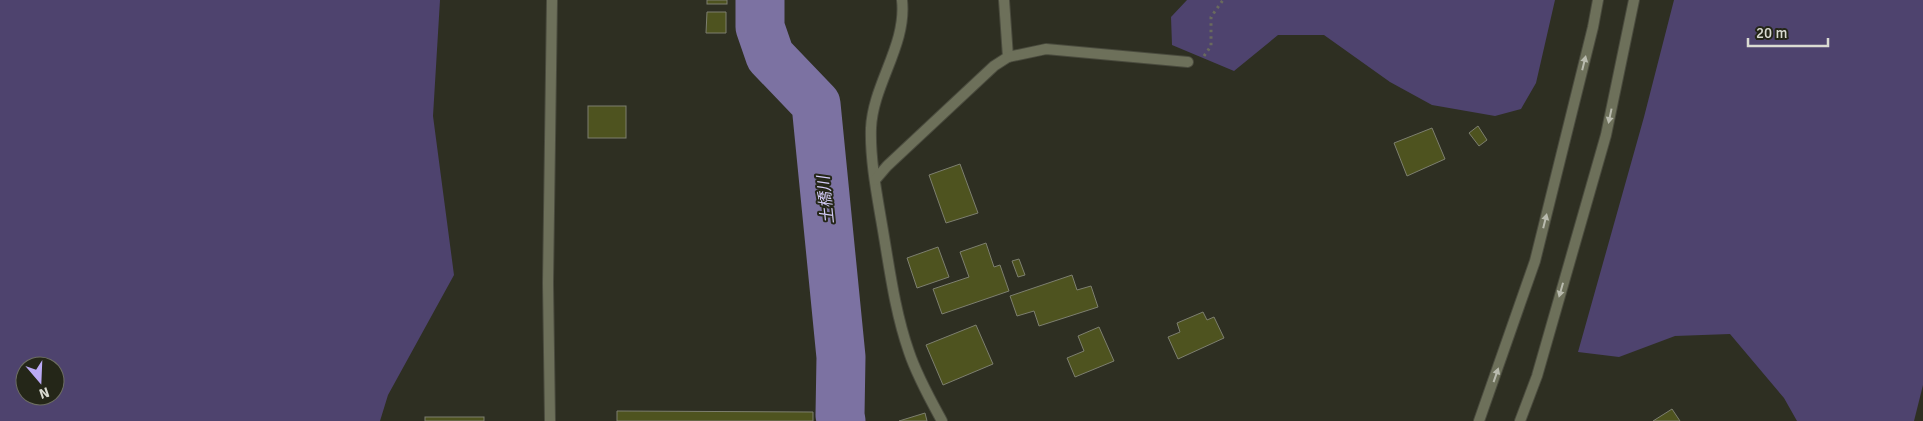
<svg xmlns="http://www.w3.org/2000/svg" width="1923" height="421" viewBox="0 0 1923 421" font-family="Signika,'Noto Sans JP',sans-serif">
	<style>
		.green { fill: #4e436e; fill-rule: evenodd }
		.lines { fill: none; stroke-linecap: round; stroke-linejoin: round }
		.river { stroke: #7c72a2; stroke-width: 49 }
		.building { fill: #4e531f; stroke: #7d7f6f }
		.minor-casing { stroke: #4a4b3e; stroke-width: 12 }
		.tertiary-casing { stroke: #4a4b3e; stroke-width: 12 }
		.path { stroke: #696a5e; stroke-width: 3; stroke-dasharray: 2.5 4; stroke-linecap: butt }
		.minor { stroke: #6d705a; stroke-width: 10 }
		.tertiary { stroke: #6d705a; stroke-width: 10 }
		.oneway { fill: #b9bbae }
		.labels { text-anchor: middle; dominant-baseline: central; stroke-width: 4; stroke-linejoin: round; paint-order: stroke }
		.water-label { font-size: 16px; font-style: italic; fill: #d3cbf7; stroke: #242618 }
	</style>
	<rect width="100%" height="100%" fill="#2e2f22"/>
	<g class="green">
		<path d="M 0,0 L 440,0 L 433,116 L 454,275 L 388,395 L 380,421 L 0,421 ZM 25,366 L 55,366 L 55,396 L 25,396 Z"/>
		<polygon points="1187,0 1555,0 1536,83 1521,109 1495,116 1432,105 1390,82 1324,35 1278,35 1234,71 1172,45 1171,17"/>
		<polygon points="1674,0 1923,0 1923,385 1914,421 1797,421 1784,398 1730,334 1675,336 1619,357 1578,352 1644,117"/>
	</g>
	<g class="lines">
		<polyline class="river" points="760,0 760,27 770,56 816,104 841,357 840,415 841,421"/>
	</g>
	<g class="building">
		<rect x="707" y="0" width="20" height="4"/>
		<polygon points="707,12 726,12 726,33 706,33"/>
		<rect x="588" y="106" width="38" height="32"/>
		<polygon points="1478,126 1487,140 1479,146 1469,133"/>
		<polygon points="1432,128 1445,159 1407,176 1394,143"/>
		<polygon points="960,164 978,213 946,223 929,175"/>
		<polygon points="986,243 994,267 1000,265 1009,291 942,314 933,289 969,277 960,252"/>
		<polygon points="938,247 949,277 917,288 907,258"/>
		<polygon points="1019,259 1025,275 1018,277 1012,261"/>
		<polygon points="1072,275 1077,290 1091,286 1098,307 1039,326 1034,311 1017,316 1010,296"/>
		<polygon points="1203,312 1207,320 1214,317 1224,338 1178,359 1168,337 1180,332 1177,323"/>
		<polygon points="976,325 993,364 943,385 926,345"/>
		<polygon points="1099,327 1114,361 1075,377 1067,358 1084,351 1078,336"/>
		<polygon points="1672,409 1680,421 1653,421"/>
		<polygon points="617,411 813,412 813,421 617,421"/>
		<polygon points="925,413 927,421 899,421"/>
		<rect x="425" y="417" width="59" height="4"/>
	</g>
	<g class="lines">
		<defs>
			<g id="minor">
				<path d="M 902,0 C 907,45 873,84 871,128 C 870,157 876,190 881,219 C 889,264 894,309 909,352 C 917,376 930,399 942,421"/>
				<polyline points="1004,0 1008,57"/>
				<polyline points="875,180 887,166 994,66 1008,57 1046,49 1188,62"/>
			</g>
			<g id="tertiary">
				<polyline points="550,421 548,283 552,0"/>
				<polyline points="1479,421 1535,261 1593,27 1598,0"/>
				<polyline points="1520,421 1537,376 1606,135 1634,0"/>
			</g>
		</defs>
		<use href="#minor" class="minor-casing"/>
		<use href="#tertiary" class="tertiary-casing"/>
		<polyline class="path" points="1204,56 1211,46 1211,17 1223,0"/>
		<use href="#minor" class="minor"/>
		<use href="#tertiary" class="tertiary"/>
	</g>
	<defs><path id="oneway-solid" d="M-6-.8H1V-3.2L6.5 0L1 3.2V.8H-6Z" transform="scale(1.25)"/></defs>
	<g class="oneway">
		<use href="#oneway-solid" transform="translate(1584 63) rotate(-76)"/>
		<use href="#oneway-solid" transform="translate(1610 116) rotate(102)"/>
		<use href="#oneway-solid" transform="translate(1545 221) rotate(-76)"/>
		<use href="#oneway-solid" transform="translate(1561 290) rotate(106)"/>
		<use href="#oneway-solid" transform="translate(1496 375) rotate(-71)"/>
	</g>
	<g class="labels">
		<g class="water-label">
			<text transform="translate(826 200) rotate(-96)">土橋川</text>
		</g>
	</g>
	<g transform="translate(40 381) rotate(161)"><circle r="24" fill="#242618" stroke="#6d6e62"/>
	<path d="M0-4L9 19L0 12L-9 19Z" fill="#bbaaf6"/>
	<text y="-8" font-size="14" font-weight="bold" text-anchor="middle" fill="#dadbd2">N</text>
	</g>
	<path d="M1748 38v8h80v-8" fill="none" stroke="#dadbd2" stroke-width="2.5"/>
	<text x="1756" y="38" font-size="15" fill="#dadbd2" stroke="#242618" stroke-width="4" paint-order="stroke">20 m</text>
</svg>
